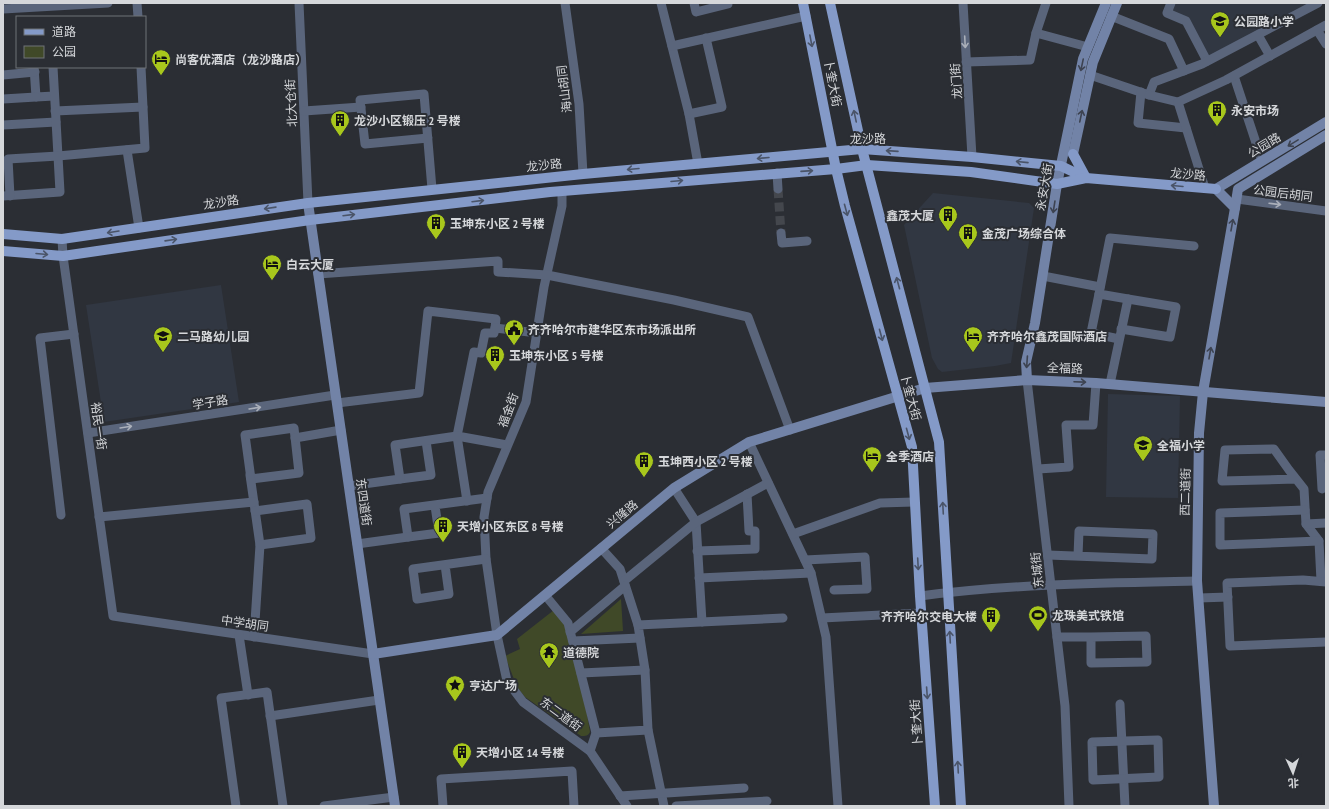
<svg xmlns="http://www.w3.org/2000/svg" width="1329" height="809" viewBox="0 0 1329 809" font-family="'PT Sans Narrow','Noto Sans SC',sans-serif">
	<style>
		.built { fill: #313742 }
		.green { fill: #404928 }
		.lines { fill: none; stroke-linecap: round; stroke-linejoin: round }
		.street-tunnel { stroke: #44474d; stroke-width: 9; stroke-dasharray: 9 4.5; stroke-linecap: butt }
		.street { stroke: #5a657b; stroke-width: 9 }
		.secondary { stroke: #7283a7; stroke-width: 10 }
		.primary { stroke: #849ac8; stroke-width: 10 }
		.oneway { stroke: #4a5468 }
		.oneway2 { stroke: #aaafb9 }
		.oneway3 { stroke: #3d4351 }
		.labels { text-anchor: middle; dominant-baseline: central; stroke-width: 4; stroke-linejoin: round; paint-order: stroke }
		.poi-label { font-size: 12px; font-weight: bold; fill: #d5d7da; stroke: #2b2e34; text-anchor: start }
		.street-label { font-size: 12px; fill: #d5d7da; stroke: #2b2e34 }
	</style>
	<rect width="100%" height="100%" fill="#2b2e34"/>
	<g class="built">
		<polygon points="1172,3 1311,3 1207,58 1186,19 1169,12"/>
		<polygon points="933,193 1029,203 1034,208 1011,363 995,366 942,372 938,369 932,358 904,225"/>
		<polygon points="221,285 239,402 104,422 86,305"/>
		<polygon points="1108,394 1180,396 1178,498 1106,497"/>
	</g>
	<g class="green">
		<polygon points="621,599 623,631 581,634"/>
		<path d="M 554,610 L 565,626 L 582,686 L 590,732 C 588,736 586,736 581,736 L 525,697 L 517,687 L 505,656 L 520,649 L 517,639 Z"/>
	</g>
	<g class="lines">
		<polyline class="street-tunnel" points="778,189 781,233"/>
		<g class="street">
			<polyline points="137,3 138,17"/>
			<polyline points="299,3 308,203"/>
			<polyline points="565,3 579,104 583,174"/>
			<polyline points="661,3 689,114 698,164"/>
			<polyline points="694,3 696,12 728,4 728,3"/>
			<polyline points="963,3 972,157"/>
			<polyline points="1046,3 1036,33 1088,47"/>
			<polyline points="1171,3 1167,13 1186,21 1207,61"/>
			<polyline points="3,9 108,3"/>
			<polyline points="1111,16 1169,39 1184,71"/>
			<polyline points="1317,30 1326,44"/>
			<polyline points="1258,35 1270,56"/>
			<polyline points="672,46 806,16"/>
			<polyline points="966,62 1030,60 1036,33"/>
			<polyline points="34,67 36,97 54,96"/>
			<polyline points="3,75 35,72"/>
			<polyline points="1090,75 1149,95 1154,82 1202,64 1318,3"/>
			<polyline points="1234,76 1262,161"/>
			<polyline points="1141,92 1138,123 1186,128"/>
			<polyline points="1149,95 1178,102"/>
			<polyline points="3,99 36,97"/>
			<polyline points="55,111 143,107"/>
			<polyline points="304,111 361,107"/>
			<polyline points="689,114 722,107 706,38"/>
			<polyline points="3,125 56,122"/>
			<polyline points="428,138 365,144 360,100 424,94 432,189"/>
			<polyline points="127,150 139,228"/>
			<polyline points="777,173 778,189"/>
			<polyline points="1205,188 1178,102 1226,80 1326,25"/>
			<polyline points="562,191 562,206 544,287 526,402 488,492 484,517 486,559 497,635 507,681 523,702 590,751 627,806"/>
			<polyline points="3,196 60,192 53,67"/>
			<polyline points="10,196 8,159 58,156 145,148 141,67"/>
			<polyline points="1237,199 1326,211"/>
			<polyline points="781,233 782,243 807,241"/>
			<polyline points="62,239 63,256 113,616 373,654"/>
			<polyline points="318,274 498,261 498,272 547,275 674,300 748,317 790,430"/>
			<polyline points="1043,276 1100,287"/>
			<polyline points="1099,294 1091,333 1119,339"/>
			<polyline points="1121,329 1170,337 1176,307 1128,299"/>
			<polyline points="1027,380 1065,706 1069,806"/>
			<polyline points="1110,384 1128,299 1099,294 1110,238 1194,246"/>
			<polyline points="337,403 419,393 428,311 496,319 495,328"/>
			<polygon points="294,428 299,473 251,479 245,435"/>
			<polyline points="88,433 335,395"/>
			<polyline points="295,438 341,430"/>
			<polyline points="749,442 811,573 826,637 838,806"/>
			<polyline points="507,445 457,436 474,352 481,353 485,333 494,333 495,328 537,333"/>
			<polyline points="1038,469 1069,467 1066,425 1093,425 1096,383"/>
			<polyline points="250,475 260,545 254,637"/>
			<polyline points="400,479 431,475 426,441"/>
			<polyline points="1296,479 1222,481 1225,450 1274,449 1289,470 1304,489 1306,524 1319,541 1321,581"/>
			<polyline points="349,486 400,479 395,445 457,436 467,501"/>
			<polyline points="674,488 696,522 702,622"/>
			<polyline points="1322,489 1320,455 1326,455"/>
			<polyline points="435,506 439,533 408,537 404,509 487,498"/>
			<polyline points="1305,510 1220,513 1220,545 1319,541"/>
			<polyline points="255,511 307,504 311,538 260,545"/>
			<polyline points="61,515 40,338 74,334"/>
			<polyline points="99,517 254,502"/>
			<polyline points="1306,524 1326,523"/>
			<polyline points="793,534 880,503 914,502"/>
			<polyline points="357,544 408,537"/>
			<polyline points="601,548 620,569 638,625"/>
			<polyline points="697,551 755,549 755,531 749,531 747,494"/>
			<polyline points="1048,555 1152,559 1153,534 1079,531 1078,556"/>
			<polyline points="805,560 865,557 867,589 834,590"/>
			<polyline points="445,565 449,594 417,599 413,569 486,559"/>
			<polyline points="699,578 811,573"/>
			<polyline points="624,581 696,522 768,483"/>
			<polyline points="1326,582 1303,580 1227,583 1230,646 1326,642"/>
			<polyline points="545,595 568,623 596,733 590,751"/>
			<path d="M 920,596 C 1012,584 1104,583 1197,581"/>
			<polyline points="1199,598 1228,597"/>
			<polyline points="822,618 921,613"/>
			<polyline points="570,632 625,586"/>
			<polyline points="239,635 248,695"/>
			<polyline points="1057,637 1091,637 1091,663 1147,662 1146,636 1091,637"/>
			<polyline points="573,641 640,638"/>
			<polyline points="581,673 645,670"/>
			<polyline points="1120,704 1125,806"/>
			<polyline points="270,716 379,700"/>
			<polyline points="648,730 664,806"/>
			<polyline points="596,733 648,730 645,670 638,625 783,618"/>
			<polygon points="1158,740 1159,777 1093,780 1092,742"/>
			<polyline points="620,796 744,788"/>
			<polyline points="236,806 221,698 267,692 283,806"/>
			<polyline points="324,806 394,797"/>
			<polyline points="443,806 441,779 572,771 574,806"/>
			<polyline points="676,806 767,801"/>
		</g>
		<g class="secondary">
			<polyline points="1073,154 1093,62 1117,3"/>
			<polyline points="308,203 395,806"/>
			<polyline points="1235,208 1238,189 1326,135"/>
			<polyline points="1027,380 1026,362 1035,323 1057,184 1083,59 1106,3"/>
			<polyline points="373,654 497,635 674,488 749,442 925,388 1027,380 1096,383 1326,402"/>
			<polyline points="1214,806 1197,581 1199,433 1203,392 1235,208 1216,189 1326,122"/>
		</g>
		<g class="primary">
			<polyline points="803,3 836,169 845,206 912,447 920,596 935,806"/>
			<polyline points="830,3 862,149 939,442 961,806"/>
			<polyline points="1073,154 1086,178"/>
			<polyline points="3,234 62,239 308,203 583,174 862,149 972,157 1061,166 1086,178"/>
			<polyline points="3,251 63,256 310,220 550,192 836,169 867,165 971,172 1057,184 1086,178 1216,189"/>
		</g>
	</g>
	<defs><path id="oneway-shaft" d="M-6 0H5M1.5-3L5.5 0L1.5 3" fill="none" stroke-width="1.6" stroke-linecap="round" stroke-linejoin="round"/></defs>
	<g class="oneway">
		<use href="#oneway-shaft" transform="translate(811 41) rotate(79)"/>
		<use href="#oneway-shaft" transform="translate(855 116) rotate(-102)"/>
		<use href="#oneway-shaft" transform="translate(892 151) rotate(-176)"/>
		<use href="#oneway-shaft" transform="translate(763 158) rotate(175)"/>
		<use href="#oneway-shaft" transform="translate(1022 162) rotate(-174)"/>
		<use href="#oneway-shaft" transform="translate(633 169) rotate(175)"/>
		<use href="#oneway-shaft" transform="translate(807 171) rotate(-4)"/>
		<use href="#oneway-shaft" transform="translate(677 181) rotate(-5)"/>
		<use href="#oneway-shaft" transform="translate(1177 186) rotate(-175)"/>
		<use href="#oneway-shaft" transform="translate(478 201) rotate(-7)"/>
		<use href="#oneway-shaft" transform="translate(270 208) rotate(172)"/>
		<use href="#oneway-shaft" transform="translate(846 210) rotate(75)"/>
		<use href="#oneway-shaft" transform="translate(349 215) rotate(-7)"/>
		<use href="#oneway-shaft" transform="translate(113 232) rotate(171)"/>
		<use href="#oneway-shaft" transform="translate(171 240) rotate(-8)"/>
		<use href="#oneway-shaft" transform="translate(42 254) rotate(5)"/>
		<use href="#oneway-shaft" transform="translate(898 283) rotate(-105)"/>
		<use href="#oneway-shaft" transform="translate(881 335) rotate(75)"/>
		<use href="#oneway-shaft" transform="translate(908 434) rotate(75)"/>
		<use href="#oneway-shaft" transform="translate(943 508) rotate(-93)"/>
		<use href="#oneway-shaft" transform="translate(918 564) rotate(87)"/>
		<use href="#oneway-shaft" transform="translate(950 637) rotate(-93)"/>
		<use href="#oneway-shaft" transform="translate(927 693) rotate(86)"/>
		<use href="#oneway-shaft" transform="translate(958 767) rotate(-93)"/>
	</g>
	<g class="oneway2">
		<use href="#oneway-shaft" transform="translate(965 42) rotate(87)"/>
		<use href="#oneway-shaft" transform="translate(1275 204) rotate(7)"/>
		<use href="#oneway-shaft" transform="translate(255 408) rotate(-9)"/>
		<use href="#oneway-shaft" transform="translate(126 427) rotate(-9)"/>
	</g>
	<g class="oneway3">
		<use href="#oneway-shaft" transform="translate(1082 65) rotate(102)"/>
		<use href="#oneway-shaft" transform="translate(1081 116) rotate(-78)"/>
		<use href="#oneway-shaft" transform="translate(1293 143) rotate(149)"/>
		<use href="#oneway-shaft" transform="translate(1054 207) rotate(99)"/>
		<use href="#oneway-shaft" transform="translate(1232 225) rotate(-80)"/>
		<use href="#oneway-shaft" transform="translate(1210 353) rotate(-80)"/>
		<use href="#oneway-shaft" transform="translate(1027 362) rotate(94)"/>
		<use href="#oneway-shaft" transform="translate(1080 382) rotate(2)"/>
	</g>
	<defs>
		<symbol id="school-pin" viewBox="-11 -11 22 30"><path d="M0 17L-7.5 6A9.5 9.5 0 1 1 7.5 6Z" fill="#a8c71c" stroke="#2b2e34"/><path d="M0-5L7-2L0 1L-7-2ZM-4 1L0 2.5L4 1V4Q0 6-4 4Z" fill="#111"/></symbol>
		<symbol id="hotel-pin" viewBox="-11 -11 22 30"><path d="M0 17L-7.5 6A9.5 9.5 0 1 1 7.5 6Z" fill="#a8c71c" stroke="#2b2e34"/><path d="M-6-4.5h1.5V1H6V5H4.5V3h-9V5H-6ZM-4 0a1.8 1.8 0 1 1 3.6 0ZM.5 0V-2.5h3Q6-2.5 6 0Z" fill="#111"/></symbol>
		<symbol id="building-pin" viewBox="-11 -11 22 30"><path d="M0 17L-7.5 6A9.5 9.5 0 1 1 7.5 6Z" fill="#a8c71c" stroke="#2b2e34"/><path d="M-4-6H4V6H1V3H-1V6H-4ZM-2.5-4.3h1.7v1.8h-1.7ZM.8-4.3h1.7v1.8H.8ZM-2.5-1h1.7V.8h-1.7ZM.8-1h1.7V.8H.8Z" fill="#111"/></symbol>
		<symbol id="civic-pin" viewBox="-11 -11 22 30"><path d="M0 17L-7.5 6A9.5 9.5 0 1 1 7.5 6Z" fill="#a8c71c" stroke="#2b2e34"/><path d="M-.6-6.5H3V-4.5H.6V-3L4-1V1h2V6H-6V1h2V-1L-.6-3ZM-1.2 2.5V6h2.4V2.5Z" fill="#111"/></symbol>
		<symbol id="stadium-pin" viewBox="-11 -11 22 30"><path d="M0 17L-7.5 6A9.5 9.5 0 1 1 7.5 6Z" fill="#a8c71c" stroke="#2b2e34"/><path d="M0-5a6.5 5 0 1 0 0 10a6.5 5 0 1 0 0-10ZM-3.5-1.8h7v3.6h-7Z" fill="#111"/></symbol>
		<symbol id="temple-pin" viewBox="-11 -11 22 30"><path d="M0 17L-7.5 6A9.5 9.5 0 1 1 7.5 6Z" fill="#a8c71c" stroke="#2b2e34"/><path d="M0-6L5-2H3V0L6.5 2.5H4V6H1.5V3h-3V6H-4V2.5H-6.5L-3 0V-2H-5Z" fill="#111"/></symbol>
		<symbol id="sight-pin" viewBox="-11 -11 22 30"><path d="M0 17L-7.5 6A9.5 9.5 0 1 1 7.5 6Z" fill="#a8c71c" stroke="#2b2e34"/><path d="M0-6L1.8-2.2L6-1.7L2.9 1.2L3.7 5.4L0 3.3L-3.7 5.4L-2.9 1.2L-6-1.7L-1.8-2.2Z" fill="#111"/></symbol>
	</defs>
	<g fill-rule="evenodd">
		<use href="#school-pin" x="1209" y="10" width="22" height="30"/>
		<use href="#hotel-pin" x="150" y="48" width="22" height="30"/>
		<use href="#building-pin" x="1206" y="99" width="22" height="30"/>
		<use href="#building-pin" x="329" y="109" width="22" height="30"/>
		<use href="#building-pin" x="937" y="204" width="22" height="30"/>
		<use href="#building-pin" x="425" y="212" width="22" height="30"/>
		<use href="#building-pin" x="957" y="222" width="22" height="30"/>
		<use href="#hotel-pin" x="261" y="253" width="22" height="30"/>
		<use href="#civic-pin" x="503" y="318" width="22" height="30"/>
		<use href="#school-pin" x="152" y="325" width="22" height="30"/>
		<use href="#hotel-pin" x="962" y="325" width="22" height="30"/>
		<use href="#building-pin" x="484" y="344" width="22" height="30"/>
		<use href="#school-pin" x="1132" y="434" width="22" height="30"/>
		<use href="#hotel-pin" x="861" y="445" width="22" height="30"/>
		<use href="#building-pin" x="633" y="450" width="22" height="30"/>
		<use href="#building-pin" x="432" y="515" width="22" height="30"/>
		<use href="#stadium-pin" x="1027" y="604" width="22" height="30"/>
		<use href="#building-pin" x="980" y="605" width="22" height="30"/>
		<use href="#temple-pin" x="538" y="641" width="22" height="30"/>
		<use href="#sight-pin" x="444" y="674" width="22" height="30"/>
		<use href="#building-pin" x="451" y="741" width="22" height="30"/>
	</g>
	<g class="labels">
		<g class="poi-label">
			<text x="1234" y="21">公园路小学</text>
			<text x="175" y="59">尚客优酒店（龙沙路店）</text>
			<text x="1231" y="110">永安市场</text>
			<text x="354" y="120">龙沙小区锻压 2 号楼</text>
			<text x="934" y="215" text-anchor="end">鑫茂大厦</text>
			<text x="450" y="223">玉坤东小区 2 号楼</text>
			<text x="982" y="233">金茂广场综合体</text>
			<text x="286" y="264">白云大厦</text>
			<text x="528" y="329">齐齐哈尔市建华区东市场派出所</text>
			<text x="177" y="336">二马路幼儿园</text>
			<text x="987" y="336">齐齐哈尔鑫茂国际酒店</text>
			<text x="509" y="355">玉坤东小区 5 号楼</text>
			<text x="1157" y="445">全福小学</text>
			<text x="886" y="456">全季酒店</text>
			<text x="658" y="461">玉坤西小区 2 号楼</text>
			<text x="457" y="526">天增小区东区 8 号楼</text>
			<text x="1052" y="615">龙珠美式铁馆</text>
			<text x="977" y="616" text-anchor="end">齐齐哈尔交电大楼</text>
			<text x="563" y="652">道德院</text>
			<text x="469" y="685">亨达广场</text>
			<text x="476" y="752">天增小区 14 号楼</text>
		</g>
		<g class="street-label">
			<text transform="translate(956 81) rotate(-94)">龙门街</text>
			<text transform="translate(833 83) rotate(79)">卜奎大街</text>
			<text transform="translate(564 89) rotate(-97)">海山胡同</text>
			<text transform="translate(291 103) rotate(-93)">北大仓街</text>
			<text x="868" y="138">龙沙路</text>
			<text transform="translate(1264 145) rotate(-31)">公园路</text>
			<text transform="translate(544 165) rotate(-6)">龙沙路</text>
			<text transform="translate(1188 174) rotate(5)">龙沙路</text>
			<text transform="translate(1044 187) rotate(-80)">永安大街</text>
			<text transform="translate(1283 193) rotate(7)">公园后胡同</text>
			<text transform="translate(221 202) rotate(-8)">龙沙路</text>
			<text transform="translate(1065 368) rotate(2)">全福路</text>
			<text transform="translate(911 397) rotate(75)">卜奎大街</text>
			<text transform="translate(210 402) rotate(-9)">学子路</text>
			<text transform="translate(508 410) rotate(-70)">福金街</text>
			<text transform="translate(99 426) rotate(82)">裕民一街</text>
			<text transform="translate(1185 492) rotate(-89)">西二道街</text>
			<text transform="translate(364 502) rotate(82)">东四道街</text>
			<text transform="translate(622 514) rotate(-40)">兴隆路</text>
			<text transform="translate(1037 570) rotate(-96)">东城街</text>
			<text transform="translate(245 623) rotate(8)">中学胡同</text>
			<text transform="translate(561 714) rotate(36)">东二道街</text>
			<text transform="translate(916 723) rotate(-94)">卜奎大街</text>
		</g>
	</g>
	<rect width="1329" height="809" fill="none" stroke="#d5d7da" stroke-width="8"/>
	<rect x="16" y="16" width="130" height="52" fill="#2b2e34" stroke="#6f7276"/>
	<rect x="24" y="29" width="20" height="6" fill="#849ac8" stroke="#6f7276"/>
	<text x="52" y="36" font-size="12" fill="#d5d7da">道路</text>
	<rect x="24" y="46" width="20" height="12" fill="#404928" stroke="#6f7276"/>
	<text x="52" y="56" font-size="12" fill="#d5d7da">公园</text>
	<g transform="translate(1293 773) rotate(177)" stroke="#2b2e34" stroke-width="3" paint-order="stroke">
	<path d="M0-3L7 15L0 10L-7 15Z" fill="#d5d7da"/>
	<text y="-6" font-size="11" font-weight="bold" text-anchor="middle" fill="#d5d7da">北</text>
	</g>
</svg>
